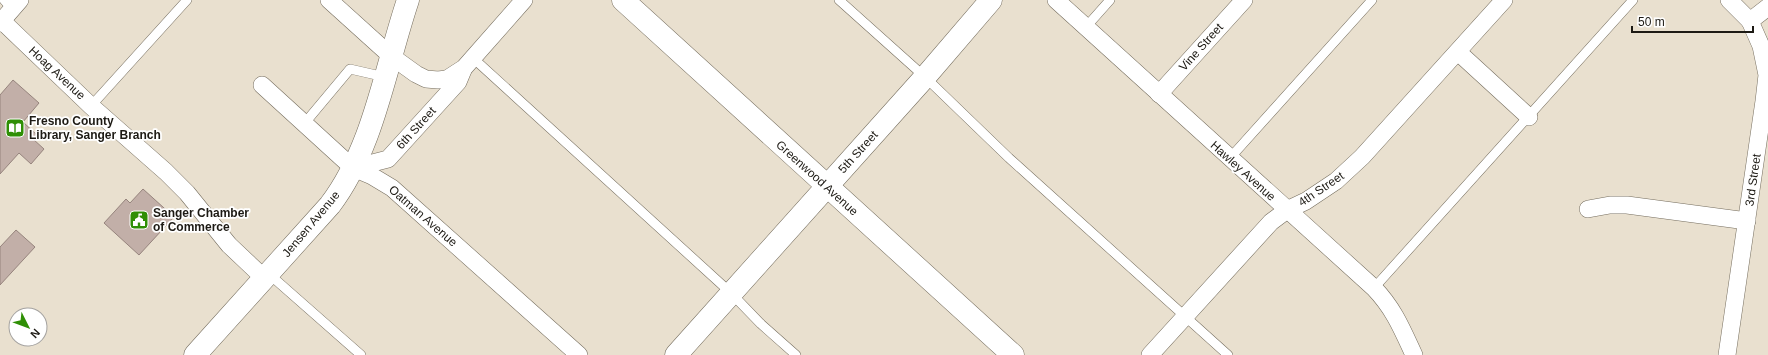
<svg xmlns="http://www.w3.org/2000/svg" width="1768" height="355" viewBox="0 0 1768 355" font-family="Helvetica,sans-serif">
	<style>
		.building { fill: #c2afa8; stroke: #96847d }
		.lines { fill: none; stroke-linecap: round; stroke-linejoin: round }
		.lane-casing { stroke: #756d5e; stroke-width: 10 }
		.street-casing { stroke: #756d5e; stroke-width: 18 }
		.secondary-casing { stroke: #756d5e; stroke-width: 23 }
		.primary-casing { stroke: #756d5e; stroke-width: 23 }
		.lane { stroke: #fff; stroke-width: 9 }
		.street { stroke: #fff; stroke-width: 17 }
		.secondary { stroke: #fff; stroke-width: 22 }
		.primary { stroke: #fff; stroke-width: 22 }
		.labels { text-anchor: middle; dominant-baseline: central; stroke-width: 3.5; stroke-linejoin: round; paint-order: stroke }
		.street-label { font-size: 12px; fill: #1d1a14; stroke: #fff }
		.poi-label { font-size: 12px; font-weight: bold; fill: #1d1a14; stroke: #fff; text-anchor: start }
	</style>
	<rect width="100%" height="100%" fill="#e9e0cf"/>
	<g class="building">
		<polygon points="13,80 39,103 23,122 37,135 33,139 44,149 31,164 19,153 0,174 0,95"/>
		<polygon points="143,189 174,217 139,255 104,223 126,199 130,203"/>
		<polygon points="16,230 35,247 0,285 0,247"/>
	</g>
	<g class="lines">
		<defs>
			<g id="lane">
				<polyline points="4,0 12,9"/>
				<polyline points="839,0 925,77 1009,158 1228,355"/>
				<polyline points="1086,27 1110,0"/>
				<polyline points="473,58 731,293 761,324 796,355"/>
				<polyline points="91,106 187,0"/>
				<polyline points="304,124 350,69 385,77"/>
				<polyline points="1230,158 1372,0"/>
				<polyline points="269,274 361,355"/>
				<polyline points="1374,288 1633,0"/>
			</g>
			<g id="street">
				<polyline points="329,0 391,56 416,74 426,79 438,80 447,79 464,68 524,0"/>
				<path d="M 1056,0 L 1374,288 C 1394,309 1402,329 1414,355"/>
				<polyline points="1729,0 1750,21"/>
				<polyline points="2,21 91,106 166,172 187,193 229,245 264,278"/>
				<polyline points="0,23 20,0"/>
				<polyline points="1458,52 1529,117"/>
				<polyline points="262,85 353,168 372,176 392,188 579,355"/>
				<polyline points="1159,94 1244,0"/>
				<polyline points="353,168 388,159 458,82 463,70"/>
				<polyline points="1588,209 1610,205 1627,205 1747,221"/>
				<polyline points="1150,355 1271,222 1287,210 1306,201 1336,181 1362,157 1504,0"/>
				<polyline points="1727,355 1764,101 1767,75 1761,46 1750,21 1768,7"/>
			</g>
			<g id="secondary">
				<polyline points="623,0 1013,355"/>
				<polyline points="676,355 925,77 991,0"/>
			</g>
			<path id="primary" d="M 195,355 L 330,205 C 374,147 385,68 408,0"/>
		</defs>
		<use href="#lane" class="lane-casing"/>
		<use href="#street" class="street-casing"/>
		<use href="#secondary" class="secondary-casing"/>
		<use href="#primary" class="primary-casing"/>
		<use href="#lane" class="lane"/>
		<use href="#street" class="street"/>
		<use href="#secondary" class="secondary"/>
		<use href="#primary" class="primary"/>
	</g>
	<defs>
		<symbol id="library-square" viewBox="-11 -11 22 22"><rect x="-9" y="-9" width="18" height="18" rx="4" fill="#2f8f05" stroke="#fff"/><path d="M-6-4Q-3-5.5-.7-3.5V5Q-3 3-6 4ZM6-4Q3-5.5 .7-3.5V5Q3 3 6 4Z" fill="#fff"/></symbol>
		<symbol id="civic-square" viewBox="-11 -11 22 22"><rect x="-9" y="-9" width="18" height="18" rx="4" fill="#2f8f05" stroke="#fff"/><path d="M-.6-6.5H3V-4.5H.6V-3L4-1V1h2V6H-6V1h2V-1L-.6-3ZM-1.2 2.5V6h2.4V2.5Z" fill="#fff"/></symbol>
	</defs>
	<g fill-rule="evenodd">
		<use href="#library-square" x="4" y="117" width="22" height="22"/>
		<use href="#civic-square" x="128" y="209" width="22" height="22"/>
	</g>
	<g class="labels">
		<g class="street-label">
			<text transform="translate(1201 47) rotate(-48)">Vine Street</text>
			<text transform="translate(57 73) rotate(43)">Hoag Avenue</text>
			<text transform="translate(416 128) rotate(-48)">6th Street</text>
			<text transform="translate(858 152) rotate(-48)">5th Street</text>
			<text transform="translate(1243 171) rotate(42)">Hawley Avenue</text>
			<text transform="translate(817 178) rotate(42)">Greenwood Avenue</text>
			<text transform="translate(1753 180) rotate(-82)">3rd Street</text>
			<text transform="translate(1321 189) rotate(-34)">4th Street</text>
			<text transform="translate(423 216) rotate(41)">Oatman Avenue</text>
			<text transform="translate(311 224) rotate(-50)">Jensen Avenue</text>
		</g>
		<g class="poi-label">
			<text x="29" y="121">Fresno County<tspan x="29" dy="14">Library, Sanger Branch</tspan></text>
			<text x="153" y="213">Sanger Chamber<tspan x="153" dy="14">of Commerce</tspan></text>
		</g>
	</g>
	<g transform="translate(28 327) rotate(132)"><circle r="19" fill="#ffffff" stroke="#a5a3a1"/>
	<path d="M0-3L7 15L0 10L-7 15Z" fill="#2f8f05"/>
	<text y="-6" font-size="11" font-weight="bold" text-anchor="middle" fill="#1d1a14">N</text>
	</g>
	<path d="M1632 26v6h121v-6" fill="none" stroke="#1d1a14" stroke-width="2"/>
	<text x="1638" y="26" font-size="12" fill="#1d1a14" stroke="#ffffff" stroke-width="3" paint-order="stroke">50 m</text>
</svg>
